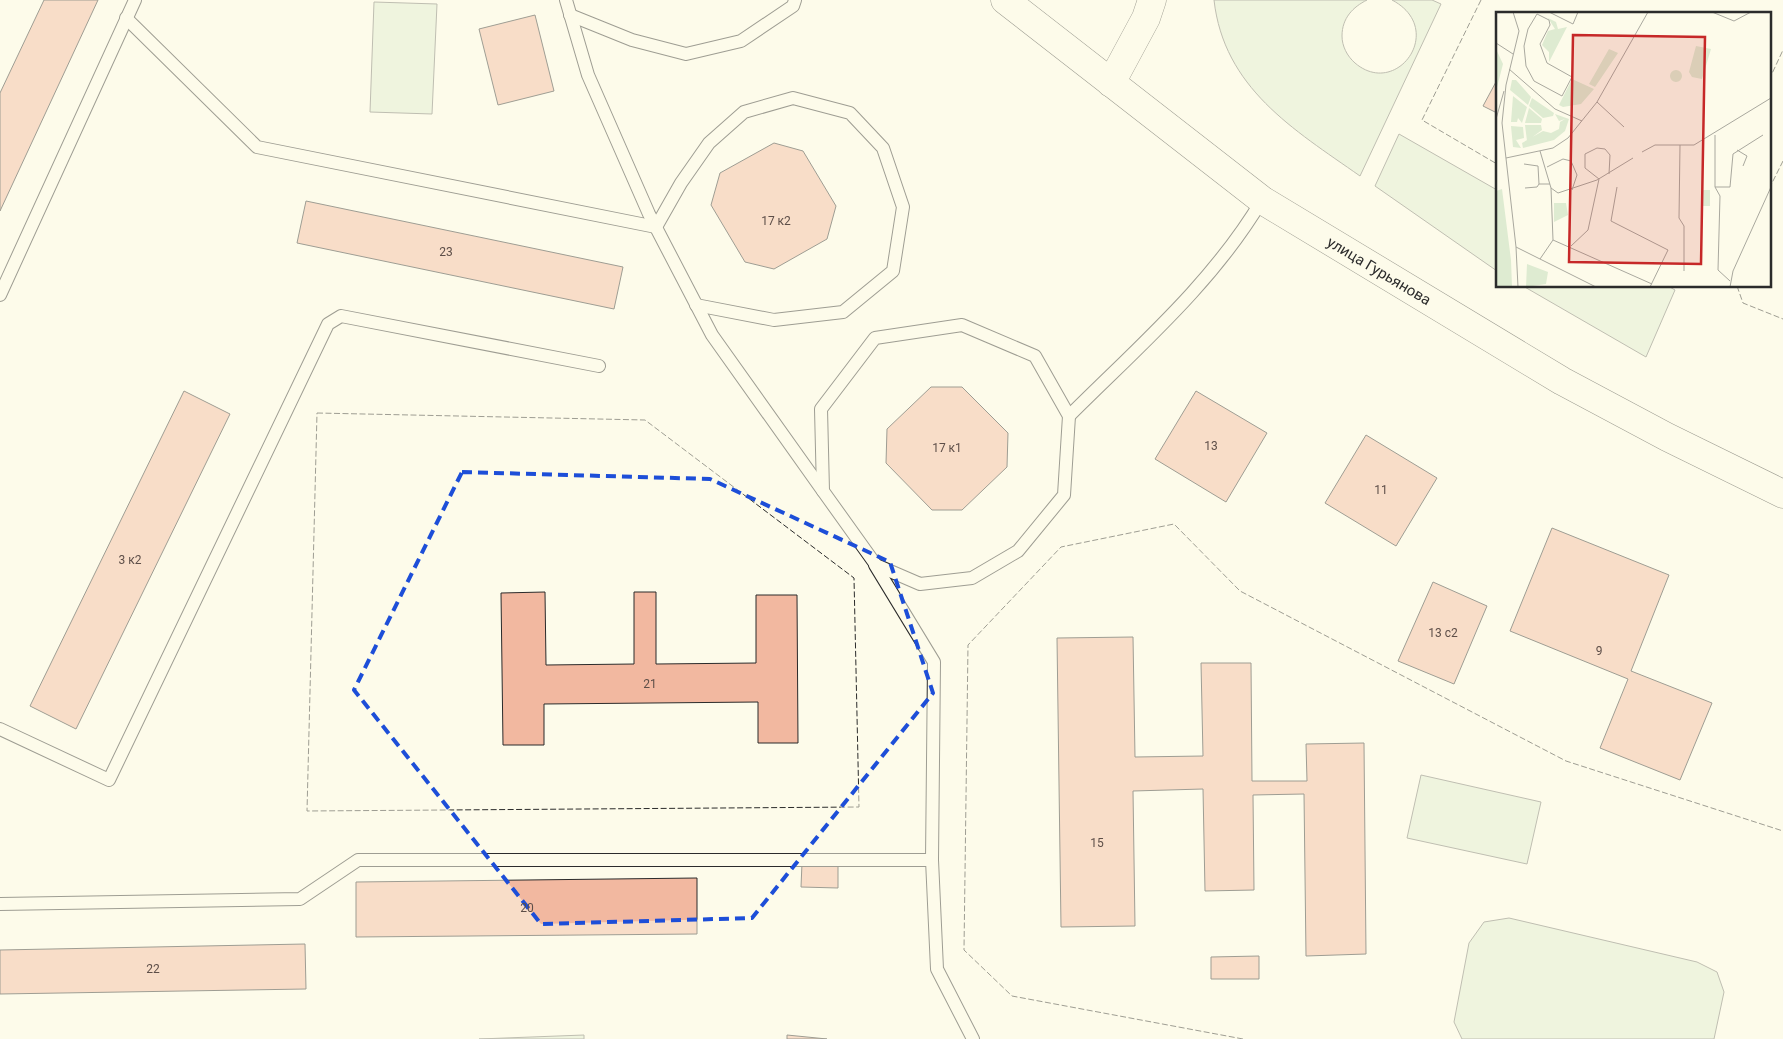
<svg xmlns="http://www.w3.org/2000/svg" width="1783" height="1039" viewBox="0 0 1783 1039" font-family="Roboto,sans-serif">
	<style>
		.green { fill: #deebd1; stroke: #74746e }
		.building { fill: #f2b8a0; stroke: #2b2b2b }
		.lines { fill: none; stroke-linecap: round; stroke-linejoin: round }
		.lane-casing { stroke: #2b2b2b; stroke-width: 14 }
		.secondary-casing { stroke: #2b2b2b; stroke-width: 29 }
		.lane { stroke: #fdfbea; stroke-width: 12 }
		.secondary { stroke: #fdfbea; stroke-width: 28 }
		.fence { stroke: #2b2b2b; stroke-width: 1; stroke-dasharray: 6 2.5; stroke-linecap: butt }
		.marked { fill: none; stroke: #1d4ed8; stroke-width: 4; stroke-dasharray: 10 6; stroke-linejoin: round }
		.labels { text-anchor: middle; dominant-baseline: central; stroke-width: 4; stroke-linejoin: round; paint-order: stroke }
		.number-label { font-size: 12px; fill: #5d4e48 }
		.street-label { font-size: 15px; fill: #2b2b2b; stroke: #fdfbea }
		.inset-road { fill: none; stroke: #a9a89e; stroke-width: 1 }
		.view { fill: #c62828; fill-opacity: 0.15; stroke: #c62828; stroke-width: 2.5 }
		.inset-edge { fill: none; stroke: #2b2b2b; stroke-width: 2.5 }
	</style>
	<rect width="100%" height="100%" fill="#fdfbea"/>
	<g class="green">
		<path d="M 1214,0 L 1367,0 C 1353,7 1342,18 1342,36 C 1342,46 1347,56 1355,63 C 1397,99 1447,29 1392,0 L 1432,0 L 1441,4 L 1360,176 C 1293,129 1224,88 1214,0 Z"/>
		<polygon points="374,2 437,4 432,114 370,112"/>
		<polygon points="1399,134 1497,190 1497,271 1375,186"/>
		<polygon points="1523,286 1668,286 1675,290 1646,357"/>
		<polygon points="1421,775 1541,802 1527,864 1407,838"/>
		<polygon points="1509,918 1697,962 1717,972 1724,992 1714,1039 1462,1039 1454,1022 1469,943 1484,922"/>
		<polygon points="584,1035 584,1039 479,1039"/>
	</g>
	<g class="building">
		<polygon points="44,0 98,0 0,211 0,93"/>
		<polygon points="535,15 554,91 498,105 479,29"/>
		<polygon points="1497,80 1497,113 1483,106"/>
		<polygon points="774,143 803,151 836,206 827,239 774,269 745,262 711,205 720,173"/>
		<polygon points="306,201 623,267 614,309 297,243"/>
		<polygon points="931,387 962,387 1008,433 1007,467 962,510 932,510 886,463 887,429"/>
		<polygon points="184,391 230,414 76,729 30,706"/>
		<polygon points="1196,391 1267,433 1226,502 1155,459"/>
		<polygon points="1366,435 1437,478 1396,546 1325,503"/>
		<polygon points="1552,528 1669,575 1631,671 1712,703 1680,780 1600,748 1628,679 1510,631"/>
		<polygon points="1433,582 1487,606 1454,684 1398,661"/>
		<polygon points="545,592 546,665 634,664 634,592 656,592 656,664 756,663 756,595 797,595 798,743 758,743 758,702 544,704 544,745 503,745 501,593"/>
		<polygon points="1133,637 1135,757 1203,756 1201,663 1251,663 1252,781 1307,781 1306,744 1364,743 1366,954 1306,956 1304,794 1253,795 1254,890 1205,891 1203,789 1133,791 1135,926 1061,927 1057,638"/>
		<polygon points="802,863 838,864 838,888 801,887"/>
		<polygon points="697,878 697,934 356,937 356,882"/>
		<polygon points="305,944 306,989 0,994 0,950"/>
		<polygon points="1259,956 1259,979 1211,979 1211,957"/>
		<polygon points="787,1035 827,1039 787,1039"/>
	</g>
	<g class="lines">
		<defs>
			<g id="lane">
				<polyline points="566,0 588,75 649,214 712,335 823,491"/>
				<polyline points="570,15 632,40 686,54 741,41 793,6 795,0"/>
				<polyline points="126,18 257,147 656,227 681,183 709,143 744,112 793,98 850,113 883,148 903,207 893,271 843,312 774,320 696,305"/>
				<polyline points="0,295 135,0"/>
				<polygon points="962,325 1035,356 1069,416 1064,495 1018,551 972,578 920,584 876,565 823,491 821,409 875,338"/>
				<path d="M 1069,416 C 1137,348 1212,284 1262,200"/>
				<polyline points="875,565 934,662 932,860 937,969 973,1039"/>
				<polyline points="0,729 109,780 328,324 341,316 599,366"/>
				<polyline points="0,904 300,899 358,860 932,860"/>
			</g>
			<g id="secondary">
				<polyline points="1005,0 1262,200 1562,381 1667,437 1783,494"/>
				<polyline points="1111,83 1146,18 1152,0"/>
			</g>
		</defs>
		<use href="#lane" class="lane-casing"/>
		<use href="#secondary" class="secondary-casing"/>
		<use href="#lane" class="lane"/>
		<use href="#secondary" class="secondary"/>
		<g class="fence">
			<polyline points="1481,0 1422,120 1497,164"/>
			<polyline points="1769,80 1783,50"/>
			<polyline points="1769,189 1783,161"/>
			<polyline points="1737,286 1743,303 1783,319"/>
			<polygon points="317,413 645,420 854,578 859,807 307,811"/>
			<polyline points="1243,1039 1012,996 964,950 968,645 1061,547 1174,524 1240,591 1566,761 1783,831"/>
		</g>
	</g>
	<path d="M0 0H1783V1039H0ZM 462,472 L 710,479 L 890,562 L 933,693 L 752,918 L 541,924 L 354,690 Z" fill="#fdfbea" fill-opacity=".55" fill-rule="evenodd"/>
	<path class="marked" d="M 462,472 L 710,479 L 890,562 L 933,693 L 752,918 L 541,924 L 354,690 Z"/>
	<g class="labels">
		<g class="number-label">
			<text x="776" y="221">17 к2</text>
			<text x="446" y="252">23</text>
			<text x="1211" y="446">13</text>
			<text x="947" y="448">17 к1</text>
			<text x="1381" y="490">11</text>
			<text x="130" y="560">3 к2</text>
			<text x="1443" y="633">13 с2</text>
			<text x="1599" y="651">9</text>
			<text x="650" y="684">21</text>
			<text x="1097" y="843">15</text>
			<text x="527" y="908">20</text>
			<text x="153" y="969">22</text>
		</g>
		<g class="street-label">
			<text transform="translate(1379 271) rotate(31)">улица Гурьянова</text>
		</g>
	</g>
	<g transform="translate(1496 12)">
		<rect width="275" height="275" fill="#fdfbea"/>
		<path d="M 52,6 L 60,10 L 62,17 L 71,15 L 53,50 L 53,40 L 46,33 L 52,19 L 59,17 ZM 200,34 L 215,37 L 206,67 L 196,65 L 193,60 ZM 0,37 L 7,52 L 0,79 ZM 113,37 L 122,41 L 99,75 L 93,72 ZM174 64a6 6 0 1 1 12 0a6 6 0 1 1-12 0ZM 76,67 L 98,77 L 85,92 L 67,95 L 63,93 ZM 16,68 L 20,68 L 35,85 L 32,93 L 14,78 ZM 17,84 L 31,95 L 26,111 L 22,106 L 21,110 L 15,110 ZM 36,86 L 58,101 L 57,104 L 47,106 L 33,94 ZM 33,96 L 46,107 L 45,111 L 29,111 ZM 59,102 L 73,107 L 69,119 L 58,128 L 27,136 L 26,131 L 47,119 L 55,121 L 63,117 L 64,110 L 69,107 L 63,109 ZM 29,113 L 45,113 L 46,118 L 31,129 ZM 15,114 L 27,115 L 28,126 L 20,128 L 25,136 L 17,135 ZM 6,177 L 15,248 L 16,275 L 0,275 L 0,179 ZM 206,178 L 214,178 L 214,194 L 206,194 ZM 58,191 L 70,191 L 72,203 L 58,210 ZM 31,252 L 52,260 L 50,272 L 30,275 Z" fill="#deebd1"/>
		<path class="inset-road" d="M 17,0 L 23,19 L 10,73 L 6,111 L 20,235 L 100,275M 53,0 L 77,12 L 82,0M 216,0 L 238,9 L 255,0M 41,2 L 53,8 L 54,13 L 44,32 L 51,51 L 76,65 L 66,84 L 38,69 L 30,54 L 28,34 L 32,17 ZM 0,31 L 17,42M 13,57 L 59,97 L 86,109M 101,90 L 128,115M 0,107 L 8,79M 219,123 L 219,175 L 224,184 L 222,258 L 234,269M 184,133 L 183,206 L 188,214 L 188,259M 241,138 L 251,144 L 247,154M 44,139 L 55,176 L 62,181 L 101,168 L 137,146M 146,140 L 159,133 L 198,133 L 275,86M 10,146 L 57,136 L 72,126 L 101,90 L 152,0M 28,152 L 42,154 L 43,172 L 54,172M 51,155 L 67,147 L 75,149 L 81,163 L 76,178M 121,175 L 115,209 L 172,238 L 154,275M 219,175 L 234,175 L 237,142 L 267,123M 29,176 L 41,175 L 43,172M 57,228 L 156,272M 75,234 L 92,218 L 103,167 L 89,156 L 89,142 L 101,136 L 109,137 L 114,143 L 113,162M 20,235 L 22,275M 44,247 L 57,228 L 55,176M 234,275 L 237,259 L 275,175"/>
		<path class="view" d="M 77,23 L 209,25 L 205,252 L 73,250 Z"/>
		<rect width="275" height="275" class="inset-edge"/>
	</g>
</svg>
